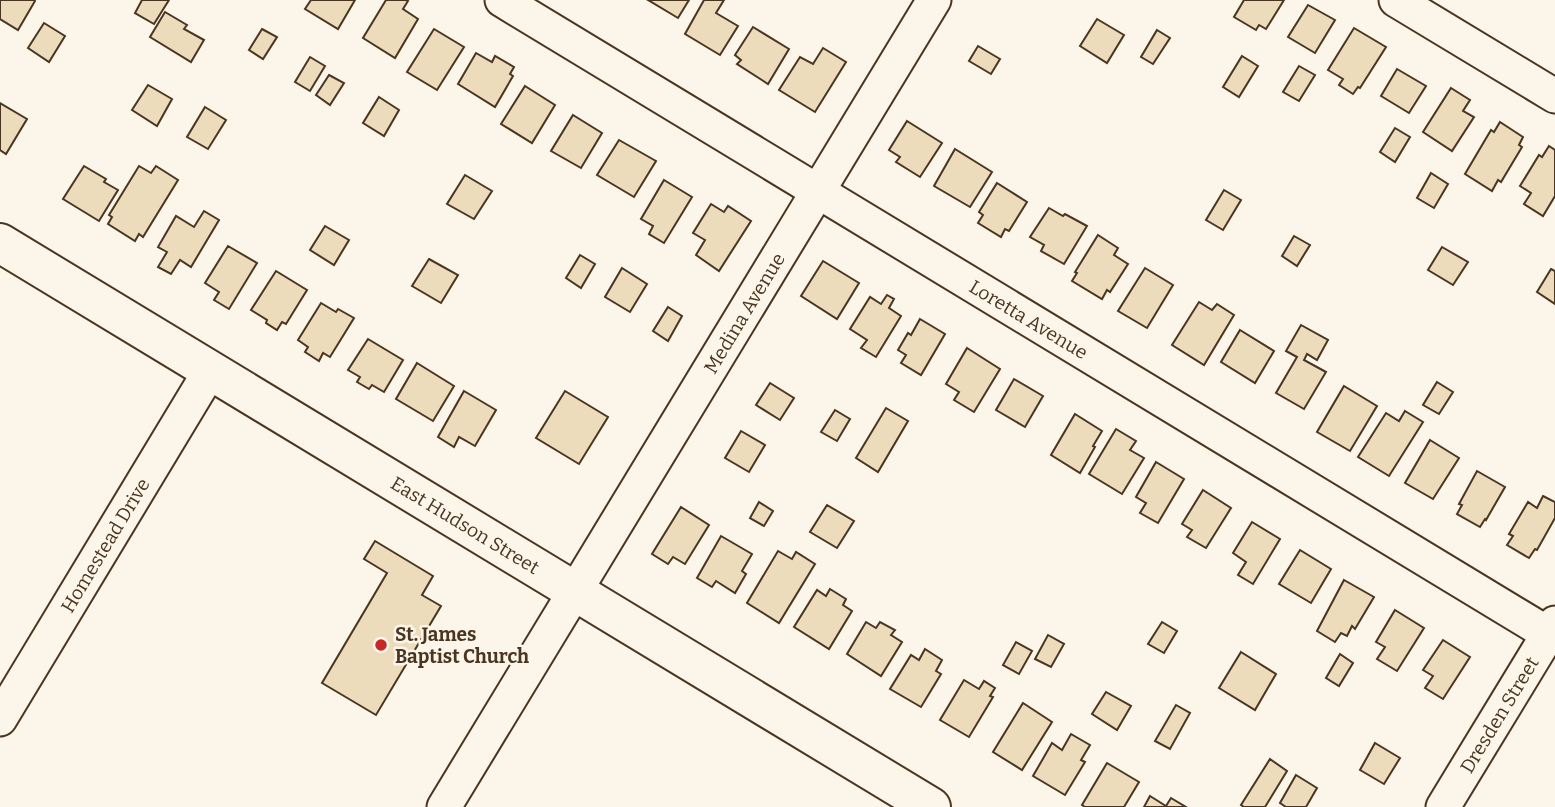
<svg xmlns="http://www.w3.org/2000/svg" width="1555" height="807" viewBox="0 0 1555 807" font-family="Bitter,serif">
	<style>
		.building { fill: #ecdcbc; stroke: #4a3520; stroke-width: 2 }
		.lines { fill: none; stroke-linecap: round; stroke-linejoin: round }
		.minor-casing { stroke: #4a3520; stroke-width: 37 }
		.major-casing { stroke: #4a3520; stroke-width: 42 }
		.minor { stroke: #fbf6e9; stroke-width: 33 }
		.major { stroke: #fbf6e9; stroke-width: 38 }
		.poi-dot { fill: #c62828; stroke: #fbf6e9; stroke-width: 2.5 }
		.labels { text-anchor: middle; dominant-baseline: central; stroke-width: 5; stroke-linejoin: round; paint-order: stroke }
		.street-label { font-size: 19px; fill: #4a3520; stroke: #fbf6e9 }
		.poi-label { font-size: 19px; font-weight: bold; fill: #4a3520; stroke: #fbf6e9; text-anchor: start }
	</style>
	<rect width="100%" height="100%" fill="#fbf6e9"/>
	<g class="building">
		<polygon points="0,0 34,0 35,1 18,30 0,19"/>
		<polygon points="142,0 169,0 154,24 135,13"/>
		<polygon points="311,0 355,0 338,29 305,9"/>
		<polygon points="386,0 406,0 408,1 403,9 418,19 395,58 363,38"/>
		<polygon points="648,0 689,0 678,18"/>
		<polygon points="704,0 724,0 716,13 738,26 720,55 685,34"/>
		<polygon points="1244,0 1284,0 1266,29 1259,25 1256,30 1234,17"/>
		<polygon points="1308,5 1335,20 1315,53 1288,37"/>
		<polygon points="165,12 187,25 184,29 204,40 191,62 150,37"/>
		<polygon points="1097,19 1124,35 1107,63 1080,46"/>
		<polygon points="44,23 65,36 49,62 28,48"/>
		<polygon points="753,27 789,49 768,84 737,64 741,60 735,55"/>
		<polygon points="1354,28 1386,47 1360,88 1358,87 1353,94 1339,85 1343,79 1328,70"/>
		<polygon points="262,29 277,37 263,59 249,50"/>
		<polygon points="434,29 464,47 437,90 407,72"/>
		<polygon points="1157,30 1170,38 1153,64 1141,57"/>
		<polygon points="978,46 1000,59 991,74 969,61"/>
		<polygon points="823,48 846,62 815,112 779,90 800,57 813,64"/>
		<polygon points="476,53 492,62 495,56 514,67 510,74 513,76 495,107 458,84"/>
		<polygon points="1242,56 1258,66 1239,97 1223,87"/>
		<polygon points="310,57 325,66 310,91 295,82"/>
		<polygon points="1299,66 1315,75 1299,101 1283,92"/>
		<polygon points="1397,69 1426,86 1409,113 1381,96"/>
		<polygon points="329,75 344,83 330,105 316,95"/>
		<polygon points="148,85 172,99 157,126 132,110"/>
		<polygon points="525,86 555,105 532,143 501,124"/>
		<polygon points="1451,88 1470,100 1463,111 1474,117 1452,151 1423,132"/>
		<polygon points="379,97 399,110 384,136 363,123"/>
		<polygon points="0,103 27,119 6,154 0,150"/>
		<polygon points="205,107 226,120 208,149 187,137"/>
		<polygon points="573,115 602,133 581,168 551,151"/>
		<polygon points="907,121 942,143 920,177 896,162 900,157 889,150"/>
		<polygon points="1500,122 1523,137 1519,145 1522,147 1501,182 1498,180 1492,191 1465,174 1491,130 1494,132"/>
		<polygon points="1395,128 1410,137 1395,162 1380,152"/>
		<polygon points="619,140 656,161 634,197 597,175"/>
		<polygon points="1549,146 1555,150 1555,196 1543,216 1524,204 1531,193 1520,186 1539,155 1542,157"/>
		<polygon points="955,149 992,172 970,207 934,186"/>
		<polygon points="84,166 106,179 104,182 118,190 99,221 63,199"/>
		<polygon points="139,166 151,173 156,166 178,180 143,237 139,234 135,241 108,224 112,217 109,215"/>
		<polygon points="1431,173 1448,184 1434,208 1417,198"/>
		<polygon points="465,175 492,191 474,219 447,204"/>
		<polygon points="664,180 692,197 664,243 649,234 653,226 641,219"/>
		<polygon points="997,183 1027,202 1009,231 1005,229 1001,237 978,223 983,215 979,212"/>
		<polygon points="1224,190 1241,200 1223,230 1206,220"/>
		<polygon points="711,204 724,212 728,206 751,221 719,271 696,255 705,240 693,233"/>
		<polygon points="1049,208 1063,216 1065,214 1087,226 1064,264 1041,251 1044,245 1030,237"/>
		<polygon points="204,211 219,220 191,267 180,260 171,274 158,267 167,252 158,247 176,216 194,227"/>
		<polygon points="325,226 349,240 334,265 310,250"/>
		<polygon points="1098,235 1118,248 1114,255 1128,264 1110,292 1107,290 1102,299 1072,281 1077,273 1075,272"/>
		<polygon points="1294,236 1310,245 1297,266 1282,256"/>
		<polygon points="228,246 257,263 229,309 214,300 219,292 205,283"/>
		<polygon points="1442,247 1468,262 1453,285 1428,270"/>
		<polygon points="580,255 595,264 581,288 566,278"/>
		<polygon points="429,259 458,275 441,303 412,286"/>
		<polygon points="823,261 859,283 837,319 801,296"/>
		<polygon points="622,268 647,284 630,312 605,297"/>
		<polygon points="1145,268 1173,285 1147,328 1118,311"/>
		<polygon points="1551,269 1555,271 1555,304 1537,292"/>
		<polygon points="276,271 307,290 286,324 282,322 277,330 266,323 267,320 251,310"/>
		<polygon points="887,295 894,299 889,308 901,316 876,357 861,348 867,340 850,329 870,297 881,304"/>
		<polygon points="1199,302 1212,310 1217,304 1234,315 1204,365 1172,345"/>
		<polygon points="321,303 336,312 338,309 354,318 330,357 323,353 319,361 305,352 308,347 298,340"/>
		<polygon points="668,307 682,316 668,341 653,331"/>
		<polygon points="920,319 945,334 921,375 901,363 906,355 898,350 908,333 911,335"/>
		<polygon points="1301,325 1328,340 1317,360 1307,354 1304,360 1326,372 1304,409 1276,393 1297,357 1286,351"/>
		<polygon points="1240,330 1274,351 1255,383 1221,362"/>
		<polygon points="368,339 403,360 384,392 372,385 369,389 357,382 360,377 348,370"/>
		<polygon points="967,348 1000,369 974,412 954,400 959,392 946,384"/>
		<polygon points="417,363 454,386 433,421 396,399"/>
		<polygon points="1014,379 1043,396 1025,427 996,410"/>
		<polygon points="1437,382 1453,392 1439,414 1423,405"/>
		<polygon points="770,383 794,398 780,420 756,405"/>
		<polygon points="1344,386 1377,406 1350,451 1317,432"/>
		<polygon points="464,391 496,410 475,446 459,437 454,447 438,437"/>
		<polygon points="565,391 608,417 579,464 536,438"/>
		<polygon points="886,408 908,421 878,472 856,458"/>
		<polygon points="835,410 850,419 837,441 821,432"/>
		<polygon points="1405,411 1423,422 1389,476 1358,457 1386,413 1399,421"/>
		<polygon points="1075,414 1102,431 1093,446 1095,447 1080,473 1051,455"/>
		<polygon points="1116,429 1136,441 1130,450 1144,458 1122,494 1089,474"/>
		<polygon points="741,431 765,445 749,472 725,458"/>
		<polygon points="1430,440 1459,458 1433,499 1405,483"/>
		<polygon points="1156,462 1184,479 1158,523 1140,513 1146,503 1136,497"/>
		<polygon points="1477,471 1505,487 1486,520 1485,519 1480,527 1457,514 1462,505 1459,504"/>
		<polygon points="1203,490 1231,508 1206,548 1187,537 1192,530 1182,524"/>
		<polygon points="1543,496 1555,502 1555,518 1537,550 1535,549 1529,558 1507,545 1513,536 1509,534 1528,502 1537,508"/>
		<polygon points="759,502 773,511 764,526 750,518"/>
		<polygon points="827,505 854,521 837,548 810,532"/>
		<polygon points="681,507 709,525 685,564 673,557 668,564 652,554"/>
		<polygon points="1252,522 1280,539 1253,584 1238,575 1246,562 1233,553"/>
		<polygon points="721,536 752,554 742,571 746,574 735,593 716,581 712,587 697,578"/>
		<polygon points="375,541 433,576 422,595 441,606 376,715 322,683 387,573 364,559"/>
		<polygon points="1300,550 1331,569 1311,603 1279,584"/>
		<polygon points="778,551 792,559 796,552 815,564 779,623 747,603"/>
		<polygon points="1344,580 1374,597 1355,629 1352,626 1347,636 1341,633 1335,642 1317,631"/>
		<polygon points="830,589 846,599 843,605 852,611 829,649 794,627 817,590 826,596"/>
		<polygon points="1395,610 1424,628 1397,671 1377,659 1385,647 1376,642"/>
		<polygon points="866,622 876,628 880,622 895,630 891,635 902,642 881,676 847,654"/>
		<polygon points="1162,622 1177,631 1164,653 1148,644"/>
		<polygon points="1048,635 1064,644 1051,667 1035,659"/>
		<polygon points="1443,640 1470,657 1443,699 1425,688 1433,676 1423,670"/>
		<polygon points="1016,642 1032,651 1019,674 1003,665"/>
		<polygon points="925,649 942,660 936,671 941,674 921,707 890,689 911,655 919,660"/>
		<polygon points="1241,652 1276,674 1255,710 1219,688"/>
		<polygon points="1340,654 1353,663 1339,686 1326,678"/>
		<polygon points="964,680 979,689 984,681 995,688 990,696 993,697 969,737 940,720"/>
		<polygon points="1106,692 1131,706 1117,730 1092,714"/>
		<polygon points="1023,703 1052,722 1022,770 993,752"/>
		<polygon points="1176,705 1190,713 1170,749 1155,741"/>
		<polygon points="1071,734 1090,745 1081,760 1085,762 1065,795 1033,776 1052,743 1062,750"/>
		<polygon points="1375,743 1400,758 1384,784 1360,770"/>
		<polygon points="1270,759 1287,771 1265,807 1244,807 1241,805"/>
		<polygon points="1107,763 1139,782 1124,807 1085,807 1082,805"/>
		<polygon points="1296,775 1317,788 1306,807 1286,807 1280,803"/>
		<polygon points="1150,796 1166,806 1171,798 1186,807 1144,807"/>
	</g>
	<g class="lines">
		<defs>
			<g id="minor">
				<path id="s1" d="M 502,0 L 1555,638"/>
				<polyline points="1396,0 1555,96"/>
				<path id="s2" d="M 0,719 L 210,371"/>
				<path id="s3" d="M 444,807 L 934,0"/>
				<path id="s4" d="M 1443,807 L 1555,623"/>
			</g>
			<g id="major">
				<path id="s5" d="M 0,243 L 931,807"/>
			</g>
		</defs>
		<use href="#minor" class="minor-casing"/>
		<use href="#major" class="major-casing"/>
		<use href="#minor" class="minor"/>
		<use href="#major" class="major"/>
	</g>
	<circle class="poi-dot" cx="381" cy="645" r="7"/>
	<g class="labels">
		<g class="street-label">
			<text stroke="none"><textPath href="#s3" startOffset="578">Medina Avenue</textPath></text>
			<text stroke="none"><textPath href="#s1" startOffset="616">Loretta Avenue</textPath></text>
			<text stroke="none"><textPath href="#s5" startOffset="544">East Hudson Street</textPath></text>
			<text stroke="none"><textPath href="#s2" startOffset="203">Homestead Drive</textPath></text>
			<text stroke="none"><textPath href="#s4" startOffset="108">Dresden Street</textPath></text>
		</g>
		<g class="poi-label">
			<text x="395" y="634">St. James<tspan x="395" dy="22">Baptist Church</tspan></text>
		</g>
	</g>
</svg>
